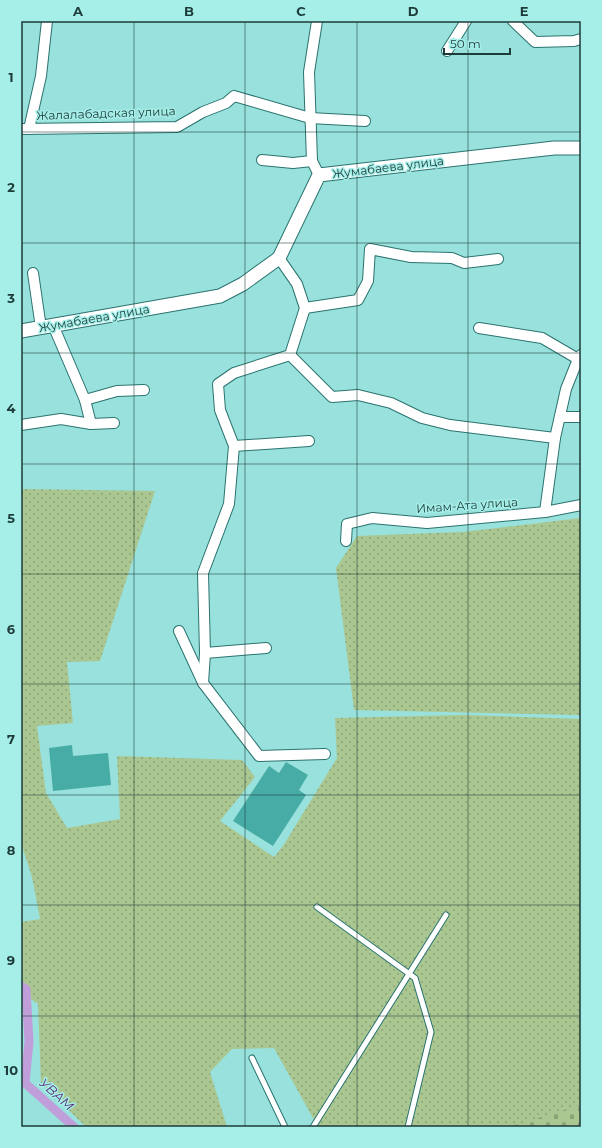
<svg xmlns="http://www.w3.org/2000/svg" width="602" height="1148" viewBox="0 0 602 1148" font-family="Montserrat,sans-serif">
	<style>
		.cemetery { fill: url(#cemetery-stones) }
		.park { fill: url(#park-dots) }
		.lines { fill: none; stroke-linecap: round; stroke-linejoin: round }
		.canal { stroke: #c09eda; stroke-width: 9 }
		.building { fill: #48aca6 }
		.service-casing { stroke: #2a736f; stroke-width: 7 }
		.minor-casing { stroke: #2a736f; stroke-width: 12 }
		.tertiary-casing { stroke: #2a736f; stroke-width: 15 }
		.service { stroke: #fff; stroke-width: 5 }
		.minor { stroke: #fff; stroke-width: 10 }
		.tertiary { stroke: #fff; stroke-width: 13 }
		.grid { fill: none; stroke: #1d3b39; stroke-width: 1; stroke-opacity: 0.55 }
		.labels { text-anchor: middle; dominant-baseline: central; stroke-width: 3; stroke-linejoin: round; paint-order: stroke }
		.street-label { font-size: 12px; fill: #1d3b39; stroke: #a6efe9 }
		.water-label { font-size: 13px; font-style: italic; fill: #5b2f77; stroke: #a6efe9 }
		.neatline { fill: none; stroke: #1d3b39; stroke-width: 1.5 }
		.grid-label { font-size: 13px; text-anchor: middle; font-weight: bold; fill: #1d3b39 }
	</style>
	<defs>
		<pattern id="cemetery-stones" width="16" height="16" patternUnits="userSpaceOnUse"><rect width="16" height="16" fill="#abc791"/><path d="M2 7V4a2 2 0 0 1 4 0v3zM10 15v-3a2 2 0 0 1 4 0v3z" fill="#8ba377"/></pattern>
		<pattern id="park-dots" width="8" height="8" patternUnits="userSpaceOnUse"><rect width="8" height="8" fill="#abc791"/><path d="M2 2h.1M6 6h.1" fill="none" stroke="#8ba377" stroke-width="1.8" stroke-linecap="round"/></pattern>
	</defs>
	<rect width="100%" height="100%" fill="#99e1dc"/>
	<polygon class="cemetery" points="581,1093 581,1127 506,1127"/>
	<g class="park">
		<polygon points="21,489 155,491 100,661 67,662 73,723 37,726 46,793 67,828 120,819 117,756 242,760 255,777 220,821 274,857 283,846 337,758 335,718 463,715 581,719 581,1105 509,1127 318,1127 274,1048 232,1049 210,1072 227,1127 86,1127 41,1083 38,1004 21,992 21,922 40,919 32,877 21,843"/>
		<polygon points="581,518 581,715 354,710 336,568 357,536 463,532"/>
	</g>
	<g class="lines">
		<polyline class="canal" points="21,986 26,989 29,1042 25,1083 74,1127"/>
	</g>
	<g class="building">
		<polygon points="72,745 73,756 108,753 111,785 53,791 49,748"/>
		<polygon points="286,762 308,775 299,790 306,795 273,846 233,821 269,766 279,773"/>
	</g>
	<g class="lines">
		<defs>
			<g id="service">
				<polyline points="317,907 415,978 431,1032 408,1127"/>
				<polyline points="252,1058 285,1127"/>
				<polyline points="313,1127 446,915"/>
			</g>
			<g id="minor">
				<polyline points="317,21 309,72 312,161 319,175"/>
				<polyline points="513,21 535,42 574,41 581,39"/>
				<polyline points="447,51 466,21"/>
				<polyline points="21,129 177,127 203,112 226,103 234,96 310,118 365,121"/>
				<polyline points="29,129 41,76 47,21"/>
				<polyline points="262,160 293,163 312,161"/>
				<polyline points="33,273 41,328"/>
				<polyline points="305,308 358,300 368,281 370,249 411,257 452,258 464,263 498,259"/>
				<polyline points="53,325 85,400 91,424"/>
				<polyline points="479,328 542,338 578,359"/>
				<polyline points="290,355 332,397 358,395 391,403 422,418 450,425 555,438"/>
				<polyline points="85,400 117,391 144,390"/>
				<polyline points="560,417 581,417"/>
				<polyline points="21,425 61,419 91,424 114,423"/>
				<polyline points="234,446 309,441"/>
				<polyline points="545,512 555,438 566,389 578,359 581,355"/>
				<polyline points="346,541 347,524 372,518 427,523 545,512 581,505"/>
				<polyline points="179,631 203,683 259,756 325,754"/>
				<polyline points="205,653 266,648"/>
				<polyline points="203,683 205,653 203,573 229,504 234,446 220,410 218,384 234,373 290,355 305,308 297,284 279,258"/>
			</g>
			<polyline id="tertiary" points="21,331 220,296 243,284 279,258 319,175 554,148 581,148"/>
		</defs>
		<use href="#service" class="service-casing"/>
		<use href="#minor" class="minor-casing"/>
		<use href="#tertiary" class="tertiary-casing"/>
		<use href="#service" class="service"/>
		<use href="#minor" class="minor"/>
		<use href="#tertiary" class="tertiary"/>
	</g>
	<path class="grid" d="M 134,21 L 134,1127M 245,21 L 245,1127M 357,21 L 357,1127M 468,21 L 468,1127M 21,132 L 581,132M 21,243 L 581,243M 21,353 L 581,353M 21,464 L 581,464M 21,574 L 581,574M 21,684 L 581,684M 21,795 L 581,795M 21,905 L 581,905M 21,1016 L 581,1016"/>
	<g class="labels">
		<g class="street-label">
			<text transform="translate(106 113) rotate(-2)">Жалалабадская улица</text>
			<text transform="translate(388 167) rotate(-7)">Жумабаева улица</text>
			<text transform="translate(94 318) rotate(-10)">Жумабаева улица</text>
			<text transform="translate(467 505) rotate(-4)">Имам-Ата улица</text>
		</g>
		<g class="water-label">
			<text transform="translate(57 1094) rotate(42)">УВАМ</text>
		</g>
	</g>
	<rect width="602" height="1148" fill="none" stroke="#a6efe9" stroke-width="44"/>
	<path d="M444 48v6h66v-6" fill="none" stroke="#1d3b39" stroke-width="2"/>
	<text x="450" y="48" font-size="12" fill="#1d3b39" stroke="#a6efe9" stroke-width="3" paint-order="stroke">50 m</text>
	<rect x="22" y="22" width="558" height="1104" class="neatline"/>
	<g class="grid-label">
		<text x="78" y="16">A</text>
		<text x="189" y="16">B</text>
		<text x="301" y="16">C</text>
		<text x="413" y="16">D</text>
		<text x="524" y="16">E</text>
		<text x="11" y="82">1</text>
		<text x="11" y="192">2</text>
		<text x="11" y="303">3</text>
		<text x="11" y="413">4</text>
		<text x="11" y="523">5</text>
		<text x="11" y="634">6</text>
		<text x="11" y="744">7</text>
		<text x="11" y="855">8</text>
		<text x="11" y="965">9</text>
		<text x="11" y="1075">10</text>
	</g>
</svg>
